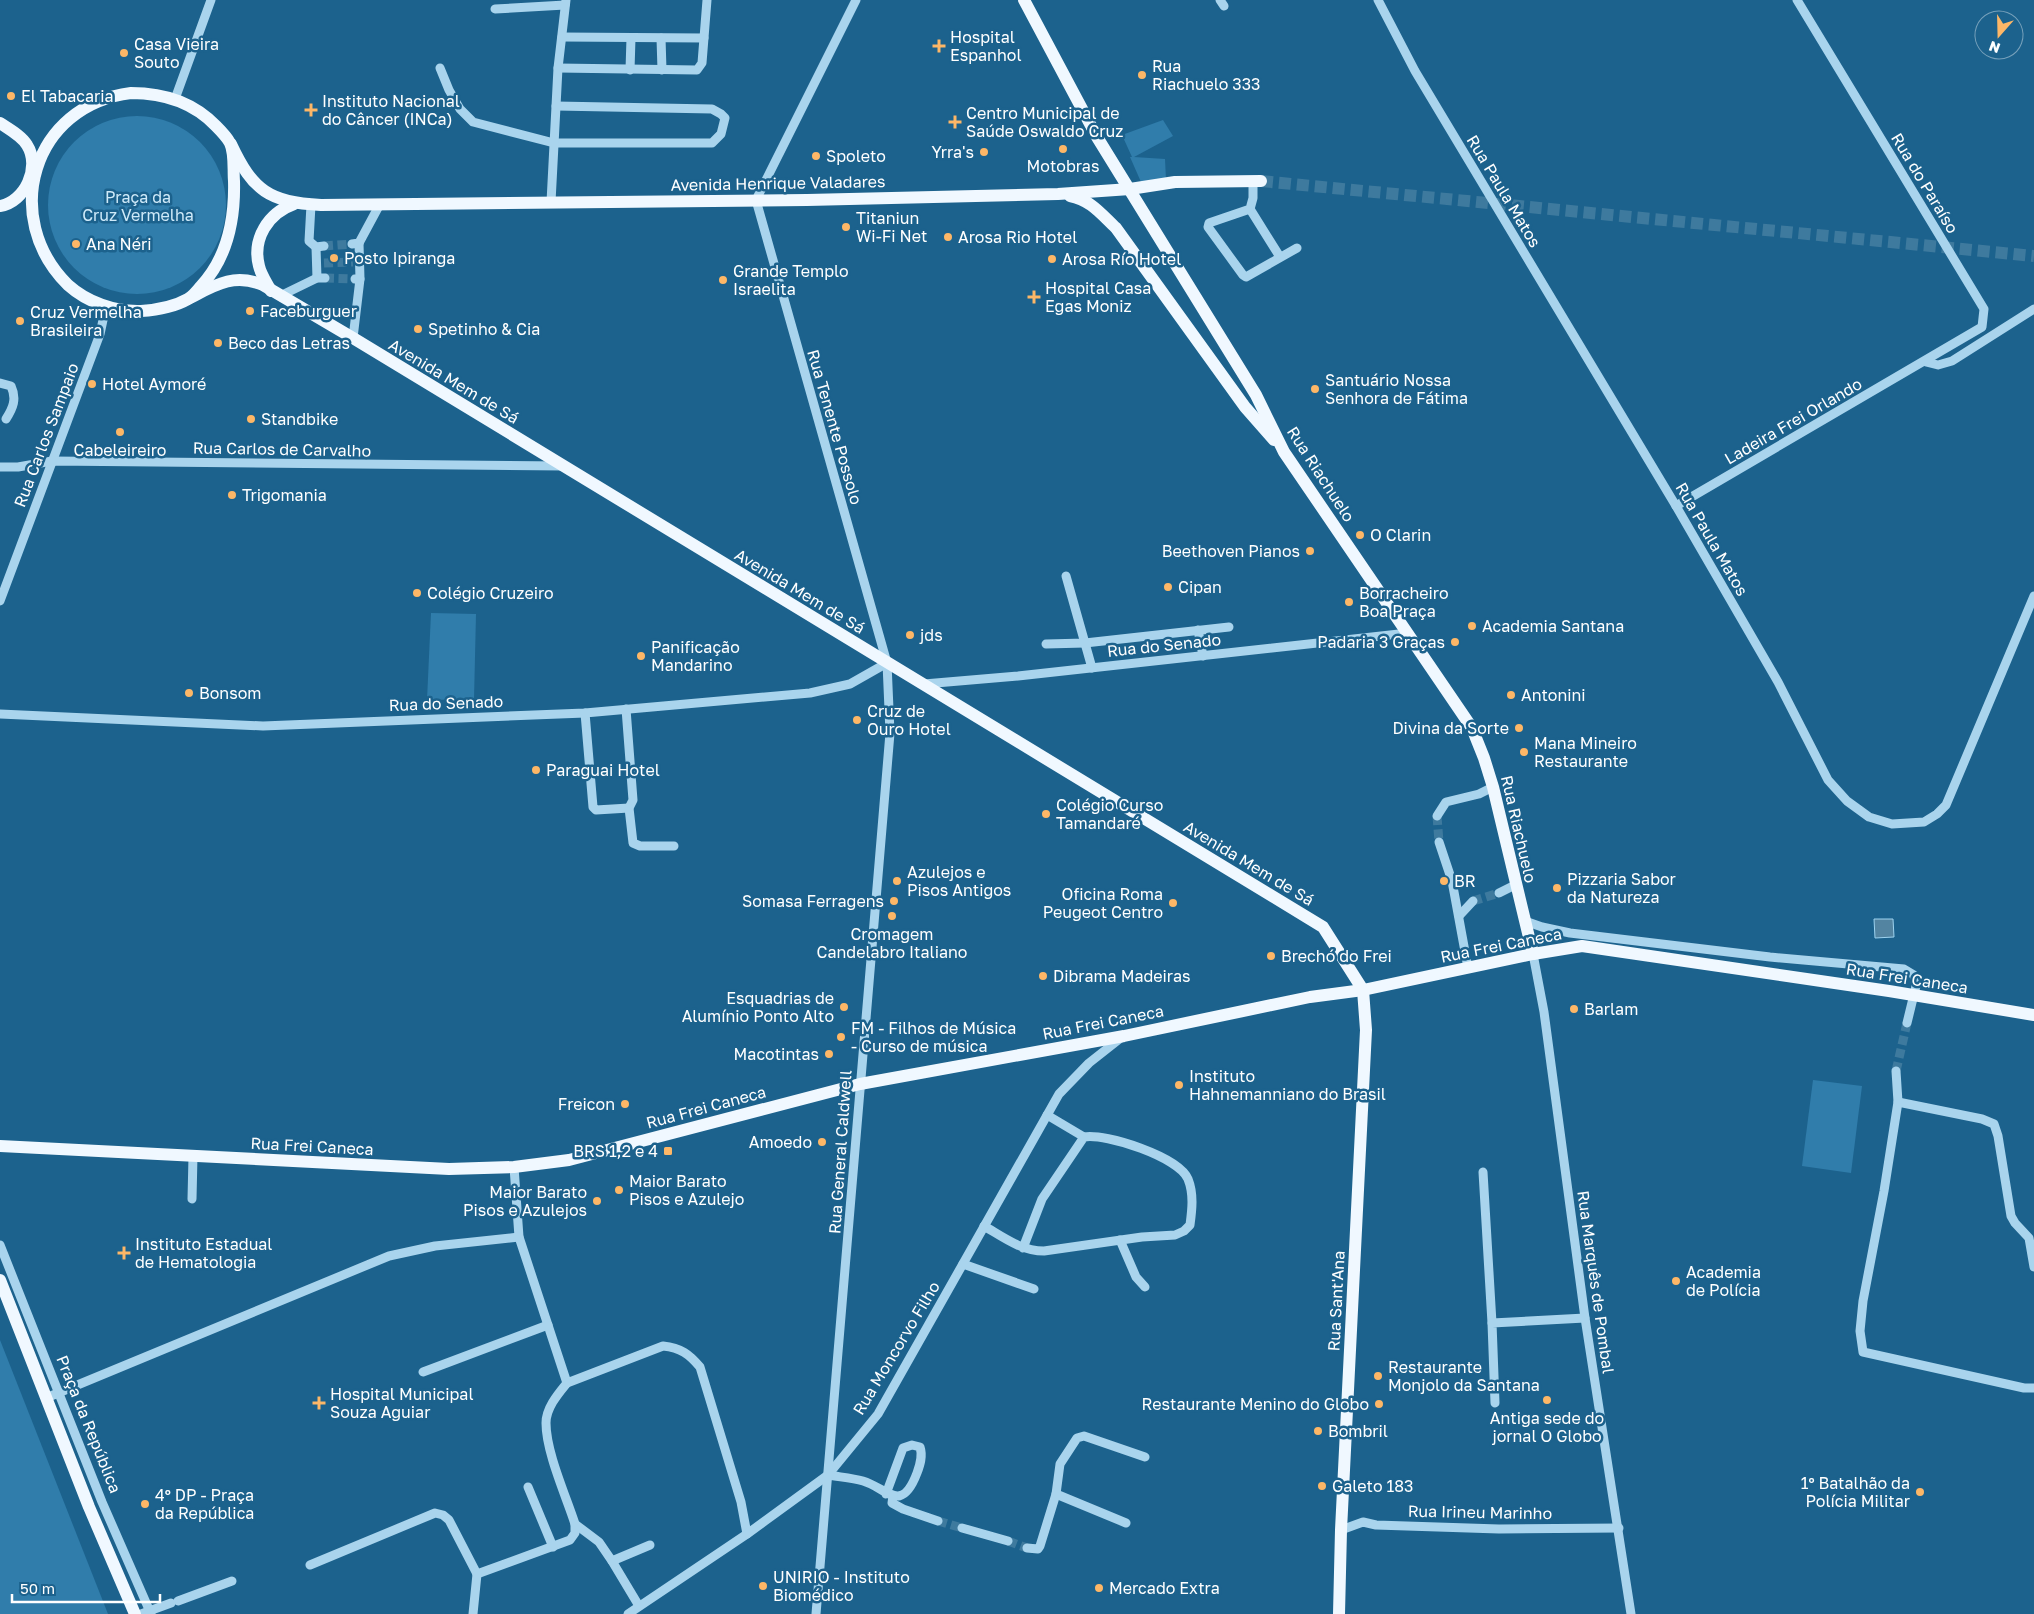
<svg xmlns="http://www.w3.org/2000/svg" width="2034" height="1614" viewBox="0 0 2034 1614" font-family="'Golos Text',sans-serif">
	<style>
		.green { fill: #307dab }
		.water { fill: #5384a1; stroke: #9dd2ef }
		.lines { fill: none; stroke-linecap: round; stroke-linejoin: round }
		.minor-tunnel { stroke: #3e7a9e; stroke-width: 9; stroke-dasharray: 9 4.5; stroke-linecap: butt }
		.major-tunnel { stroke: #3e7a9e; stroke-width: 12; stroke-dasharray: 12 6; stroke-linecap: butt }
		.minor { stroke: #a9d4ed; stroke-width: 9 }
		.major { stroke: #f0f8ff; stroke-width: 12 }
		.poi-dot { fill: #fdb767; stroke: #1c628d; stroke-width: 2 }
		.labels { text-anchor: middle; dominant-baseline: central; stroke-width: 5; stroke-linejoin: round; paint-order: stroke }
		.poi-label { font-size: 16px; fill: #fff; stroke: #1c628d; text-anchor: start }
		.street-label { font-size: 16px; fill: #fff; stroke: #1c628d }
		.park-label { font-size: 16px; fill: #cfeaf9; stroke: #1c628d }
	</style>
	<rect width="100%" height="100%" fill="#1c628d"/>
	<g class="green">
		<circle cx="137" cy="205" r="89"/>
		<polygon points="1163,120 1173,136 1134,157 1165,159 1166,180 1141,182 1130,157 1132,157 1122,135"/>
		<polygon points="431,613 476,614 474,699 427,700"/>
		<polygon points="1813,1080 1862,1086 1851,1173 1802,1166"/>
		<polygon points="0,1340 108,1614 0,1614"/>
	</g>
	<polygon class="water" points="1874,919 1893,919 1894,937 1875,938"/>
	<g class="lines">
		<g class="minor-tunnel">
			<polyline points="324,246 352,244"/>
			<polyline points="324,263 353,262"/>
			<polyline points="325,278 355,279"/>
			<polyline points="1437,816 1439,842"/>
			<polyline points="1473,901 1499,893"/>
			<polyline points="1896,1071 1907,1023"/>
			<polyline points="938,1521 962,1528"/>
			<polyline points="1008,1541 1027,1548"/>
		</g>
		<polyline class="major-tunnel" points="1261,181 2034,256"/>
		<g class="minor">
			<polyline points="1220,0 1224,6"/>
			<polyline points="1378,0 1415,71 1676,506 1778,682 1828,780 1847,801 1869,817 1892,824 1924,822 1937,814 1946,805 2034,596"/>
			<polyline points="495,9 565,5"/>
			<polyline points="562,37 704,38"/>
			<polyline points="661,38 662,70"/>
			<polyline points="440,68 449,90 460,109 473,122 554,143 712,143 721,134 725,118 721,114 712,109 556,106"/>
			<polyline points="558,68 697,70 702,63 707,0"/>
			<polyline points="630,70 631,38"/>
			<polyline points="175,99 211,0"/>
			<polyline points="1253,181 1253,198 1250,209 1209,223 1208,227 1243,275 1246,277 1297,248"/>
			<polyline points="551,202 558,68 566,0"/>
			<polyline points="311,205 309,241 316,247 324,246"/>
			<polyline points="1250,209 1280,257"/>
			<polyline points="359,243 360,279"/>
			<polyline points="352,244 359,243 380,204"/>
			<polyline points="316,247 317,278"/>
			<polyline points="280,296 317,278 325,278"/>
			<polyline points="353,338 360,279 355,279"/>
			<polyline points="1926,362 1938,365 1952,361 2034,309"/>
			<path d="M 0,383 L 11,386 C 17,399 13,408 6,419"/>
			<polyline points="0,467 18,467 52,461 564,466"/>
			<polyline points="1676,506 1982,327 1984,309 1797,0"/>
			<polyline points="1066,576 1092,668"/>
			<polyline points="0,601 100,334 106,306"/>
			<polyline points="1198,630 1203,656"/>
			<polyline points="1046,644 1085,643 1229,627"/>
			<polyline points="924,684 1018,676 1408,633"/>
			<polyline points="626,709 633,800 629,808 633,843 640,846 674,846"/>
			<polyline points="585,713 593,807 596,810 629,808"/>
			<polyline points="0,714 263,726 585,713 810,693 850,684 887,663"/>
			<polyline points="1437,816 1446,802 1479,794 1493,787"/>
			<polyline points="1439,842 1452,881 1468,968"/>
			<polyline points="1499,893 1515,885"/>
			<polyline points="1459,916 1473,901"/>
			<polyline points="1525,921 1542,927 1570,933 1770,957 1904,969 1914,975 1916,986 1907,1023"/>
			<polyline points="1533,954 1544,1012 1585,1318 1631,1614"/>
			<polyline points="1896,1071 1898,1102 1884,1191 1863,1301 1860,1331 1863,1352 2024,1388 2034,1388"/>
			<polyline points="1898,1102 1982,1119 1994,1124 1998,1136 2011,1216 2015,1223 2029,1238 2034,1267"/>
			<polyline points="1047,1115 1084,1137"/>
			<path d="M 514,1167 L 519,1237 L 567,1383 L 663,1346 C 681,1348 689,1354 700,1367 L 741,1502 L 747,1534"/>
			<polyline points="1483,1172 1492,1323"/>
			<polyline points="192,1199 193,1156"/>
			<path d="M 984,1226 C 1003,1237 1021,1251 1044,1251 L 1142,1237 L 1175,1235 L 1184,1231 L 1190,1225 C 1192,1210 1194,1194 1188,1179 C 1179,1157 1106,1133 1084,1137 L 1042,1199 L 1023,1248"/>
			<polyline points="1120,1240 1136,1277 1145,1287"/>
			<polyline points="0,1245 102,1502 151,1614"/>
			<polyline points="963,1264 1034,1289"/>
			<polyline points="423,1372 548,1325"/>
			<polyline points="46,1398 389,1256 435,1246 519,1237"/>
			<polyline points="1495,1403 1492,1323 1585,1318"/>
			<path d="M 828,1475 C 839,1477 852,1478 863,1481 C 887,1488 901,1515 917,1473 C 920,1465 923,1456 920,1447 L 912,1445 L 903,1448 L 886,1494"/>
			<polyline points="528,1487 553,1547"/>
			<polyline points="1056,1494 1126,1523"/>
			<polyline points="893,1496 892,1503 903,1509 938,1521"/>
			<polyline points="575,1524 599,1542 612,1561"/>
			<polyline points="962,1528 1008,1541"/>
			<polyline points="1341,1530 1363,1522 1376,1525 1499,1529 1619,1528"/>
			<polyline points="1027,1548 1038,1549 1040,1546 1056,1494 1060,1464 1077,1438 1084,1436 1145,1457"/>
			<path d="M 310,1565 L 435,1513 L 443,1515 L 449,1520 L 477,1574 L 570,1540 L 575,1533 L 575,1524 C 566,1496 546,1452 546,1423 C 546,1408 558,1394 567,1383"/>
			<polyline points="178,1601 232,1581"/>
			<polyline points="639,1606 612,1561 650,1545"/>
			<polyline points="141,1614 171,1603"/>
			<polyline points="473,1614 477,1574"/>
			<polyline points="628,1614 747,1534 828,1475 878,1414 1059,1094 1089,1063 1122,1037"/>
			<polyline points="816,1614 890,733 887,663 756,200 856,0"/>
		</g>
		<g class="major">
			<polyline points="1024,0 1097,137 1256,395 1284,452 1472,728 1484,758 1493,787 1533,954"/>
			<path d="M 131,93 C 163,93 193,102 216,126 C 221,131 227,137 230,143 C 235,153 233,170 234,181 C 235,219 228,257 201,286 C 197,291 193,296 188,299 C 174,307 156,310 141,311 C 114,312 87,302 68,285 C 0,218 32,105 131,93 Z"/>
			<path d="M 0,123 C 9,129 22,136 27,145 C 41,167 25,202 0,206"/>
			<path d="M 231,144 C 253,191 269,202 321,205 L 807,200 L 1058,194 L 1130,189 L 1175,182 L 1261,181"/>
			<path d="M 1070,196 C 1091,200 1101,214 1116,228 L 1245,407 L 1274,440"/>
			<path d="M 271,291 C 267,283 261,275 259,266 C 252,239 268,213 294,204"/>
			<path d="M 190,298 C 215,285 234,273 263,285 L 353,338 L 1323,927 L 1363,990 L 1366,1030 L 1341,1530 L 1339,1614"/>
			<polyline points="0,1146 449,1169 514,1167 569,1160 860,1084 1124,1036 1310,997 1363,990 1533,954 1582,946 1889,991 2034,1015"/>
			<polyline points="0,1280 89,1507 135,1614"/>
		</g>
	</g>
	<g class="poi-dot">
		<path d="M936.5 38.5h5v5h5v5h-5v5h-5v-5h-5v-5h5z"/>
		<circle cx="124" cy="53" r="5"/>
		<circle cx="1142" cy="75" r="5"/>
		<circle cx="11" cy="96" r="5"/>
		<path d="M308.5 102.5h5v5h5v5h-5v5h-5v-5h-5v-5h5z"/>
		<path d="M952.5 114.5h5v5h5v5h-5v5h-5v-5h-5v-5h5z"/>
		<circle cx="1063" cy="149" r="5"/>
		<circle cx="984" cy="152" r="5"/>
		<circle cx="816" cy="156" r="5"/>
		<circle cx="846" cy="227" r="5"/>
		<circle cx="948" cy="237" r="5"/>
		<circle cx="76" cy="244" r="5"/>
		<circle cx="334" cy="258" r="5"/>
		<circle cx="1052" cy="259" r="5"/>
		<circle cx="723" cy="280" r="5"/>
		<path d="M1031.5 289.5h5v5h5v5h-5v5h-5v-5h-5v-5h5z"/>
		<circle cx="250" cy="311" r="5"/>
		<circle cx="20" cy="321" r="5"/>
		<circle cx="418" cy="329" r="5"/>
		<circle cx="218" cy="343" r="5"/>
		<circle cx="92" cy="384" r="5"/>
		<circle cx="1315" cy="389" r="5"/>
		<circle cx="251" cy="419" r="5"/>
		<circle cx="120" cy="432" r="5"/>
		<circle cx="232" cy="495" r="5"/>
		<circle cx="1360" cy="535" r="5"/>
		<circle cx="1310" cy="551" r="5"/>
		<circle cx="1168" cy="587" r="5"/>
		<circle cx="417" cy="593" r="5"/>
		<circle cx="1349" cy="602" r="5"/>
		<circle cx="1472" cy="626" r="5"/>
		<circle cx="910" cy="635" r="5"/>
		<circle cx="1455" cy="642" r="5"/>
		<circle cx="641" cy="656" r="5"/>
		<circle cx="189" cy="693" r="5"/>
		<circle cx="1511" cy="695" r="5"/>
		<circle cx="857" cy="720" r="5"/>
		<circle cx="1519" cy="728" r="5"/>
		<circle cx="1524" cy="752" r="5"/>
		<circle cx="536" cy="770" r="5"/>
		<circle cx="1046" cy="814" r="5"/>
		<circle cx="897" cy="881" r="5"/>
		<circle cx="1444" cy="881" r="5"/>
		<circle cx="1557" cy="888" r="5"/>
		<circle cx="894" cy="901" r="5"/>
		<circle cx="1173" cy="903" r="5"/>
		<circle cx="892" cy="916" r="5"/>
		<circle cx="1271" cy="956" r="5"/>
		<circle cx="1043" cy="976" r="5"/>
		<circle cx="844" cy="1007" r="5"/>
		<circle cx="1574" cy="1009" r="5"/>
		<circle cx="841" cy="1037" r="5"/>
		<circle cx="829" cy="1054" r="5"/>
		<circle cx="1179" cy="1085" r="5"/>
		<circle cx="625" cy="1104" r="5"/>
		<circle cx="822" cy="1142" r="5"/>
		<rect x="663" y="1146" width="10" height="10" rx="2.5"/>
		<circle cx="619" cy="1190" r="5"/>
		<circle cx="597" cy="1201" r="5"/>
		<path d="M121.5 1245.5h5v5h5v5h-5v5h-5v-5h-5v-5h5z"/>
		<circle cx="1676" cy="1281" r="5"/>
		<circle cx="1378" cy="1376" r="5"/>
		<circle cx="1547" cy="1400" r="5"/>
		<path d="M316.5 1395.5h5v5h5v5h-5v5h-5v-5h-5v-5h5z"/>
		<circle cx="1379" cy="1404" r="5"/>
		<circle cx="1318" cy="1431" r="5"/>
		<circle cx="1322" cy="1486" r="5"/>
		<circle cx="1920" cy="1492" r="5"/>
		<circle cx="145" cy="1504" r="5"/>
		<circle cx="763" cy="1586" r="5"/>
		<circle cx="1099" cy="1588" r="5"/>
	</g>
	<g class="labels">
		<g class="poi-label">
			<text x="950" y="37">Hospital<tspan x="950" dy="18">Espanhol</tspan></text>
			<text x="134" y="44">Casa Vieira<tspan x="134" dy="18">Souto</tspan></text>
			<text x="1152" y="66">Rua<tspan x="1152" dy="18">Riachuelo 333</tspan></text>
			<text x="21" y="96">El Tabacaria</text>
			<text x="322" y="101">Instituto Nacional<tspan x="322" dy="18">do Câncer (INCa)</tspan></text>
			<text x="966" y="113">Centro Municipal de<tspan x="966" dy="18">Saúde Oswaldo Cruz</tspan></text>
			<text x="974" y="152" text-anchor="end">Yrra's</text>
			<text x="826" y="156">Spoleto</text>
			<text x="1063" y="166" text-anchor="middle">Motobras</text>
			<text x="856" y="218">Titaniun<tspan x="856" dy="18">Wi-Fi Net</tspan></text>
			<text x="958" y="237">Arosa Rio Hotel</text>
			<text x="86" y="244">Ana Néri</text>
			<text x="344" y="258">Posto Ipiranga</text>
			<text x="1062" y="259">Arosa Río Hotel</text>
			<text x="733" y="271">Grande Templo<tspan x="733" dy="18">Israelita</tspan></text>
			<text x="1045" y="288">Hospital Casa<tspan x="1045" dy="18">Egas Moniz</tspan></text>
			<text x="260" y="311">Faceburguer</text>
			<text x="30" y="312">Cruz Vermelha<tspan x="30" dy="18">Brasileira</tspan></text>
			<text x="428" y="329">Spetinho &amp; Cia</text>
			<text x="228" y="343">Beco das Letras</text>
			<text x="1325" y="380">Santuário Nossa<tspan x="1325" dy="18">Senhora de Fátima</tspan></text>
			<text x="102" y="384">Hotel Aymoré</text>
			<text x="261" y="419">Standbike</text>
			<text x="120" y="450" text-anchor="middle">Cabeleireiro</text>
			<text x="242" y="495">Trigomania</text>
			<text x="1370" y="535">O Clarin</text>
			<text x="1300" y="551" text-anchor="end">Beethoven Pianos</text>
			<text x="1178" y="587">Cipan</text>
			<text x="427" y="593">Colégio Cruzeiro</text>
			<text x="1359" y="593">Borracheiro<tspan x="1359" dy="18">Boa Praça</tspan></text>
			<text x="1482" y="626">Academia Santana</text>
			<text x="920" y="635">jds</text>
			<text x="1445" y="642" text-anchor="end">Padaria 3 Graças</text>
			<text x="651" y="647">Panificação<tspan x="651" dy="18">Mandarino</tspan></text>
			<text x="199" y="693">Bonsom</text>
			<text x="1521" y="695">Antonini</text>
			<text x="867" y="711">Cruz de<tspan x="867" dy="18">Ouro Hotel</tspan></text>
			<text x="1509" y="728" text-anchor="end">Divina da Sorte</text>
			<text x="1534" y="743">Mana Mineiro<tspan x="1534" dy="18">Restaurante</tspan></text>
			<text x="546" y="770">Paraguai Hotel</text>
			<text x="1056" y="805">Colégio Curso<tspan x="1056" dy="18">Tamandaré</tspan></text>
			<text x="907" y="872">Azulejos e<tspan x="907" dy="18">Pisos Antigos</tspan></text>
			<text x="1567" y="879">Pizzaria Sabor<tspan x="1567" dy="18">da Natureza</tspan></text>
			<text x="1454" y="881">BR</text>
			<text x="1163" y="894" text-anchor="end">Oficina Roma<tspan x="1163" dy="18">Peugeot Centro</tspan></text>
			<text x="884" y="901" text-anchor="end">Somasa Ferragens</text>
			<text x="892" y="934" text-anchor="middle">Cromagem<tspan x="892" dy="18">Candelabro Italiano</tspan></text>
			<text x="1281" y="956">Brechó do Frei</text>
			<text x="1053" y="976">Dibrama Madeiras</text>
			<text x="834" y="998" text-anchor="end">Esquadrias de<tspan x="834" dy="18">Alumínio Ponto Alto</tspan></text>
			<text x="1584" y="1009">Barlam</text>
			<text x="851" y="1028">FM - Filhos de Música<tspan x="851" dy="18">- Curso de música</tspan></text>
			<text x="819" y="1054" text-anchor="end">Macotintas</text>
			<text x="1189" y="1076">Instituto<tspan x="1189" dy="18">Hahnemanniano do Brasil</tspan></text>
			<text x="615" y="1104" text-anchor="end">Freicon</text>
			<text x="812" y="1142" text-anchor="end">Amoedo</text>
			<text x="658" y="1151" text-anchor="end">BRS 1,2 e 4</text>
			<text x="629" y="1181">Maior Barato<tspan x="629" dy="18">Pisos e Azulejo</tspan></text>
			<text x="587" y="1192" text-anchor="end">Maior Barato<tspan x="587" dy="18">Pisos e Azulejos</tspan></text>
			<text x="135" y="1244">Instituto Estadual<tspan x="135" dy="18">de Hematologia</tspan></text>
			<text x="1686" y="1272">Academia<tspan x="1686" dy="18">de Polícia</tspan></text>
			<text x="1388" y="1367">Restaurante<tspan x="1388" dy="18">Monjolo da Santana</tspan></text>
			<text x="330" y="1394">Hospital Municipal<tspan x="330" dy="18">Souza Aguiar</tspan></text>
			<text x="1369" y="1404" text-anchor="end">Restaurante Menino do Globo</text>
			<text x="1547" y="1418" text-anchor="middle">Antiga sede do<tspan x="1547" dy="18">jornal O Globo</tspan></text>
			<text x="1328" y="1431">Bombril</text>
			<text x="1910" y="1483" text-anchor="end">1º Batalhão da<tspan x="1910" dy="18">Polícia Militar</tspan></text>
			<text x="1332" y="1486">Galeto 183</text>
			<text x="155" y="1495">4º DP - Praça<tspan x="155" dy="18">da República</tspan></text>
			<text x="773" y="1577">UNIRIO - Instituto<tspan x="773" dy="18">Biomédico</tspan></text>
			<text x="1109" y="1588">Mercado Extra</text>
		</g>
		<g class="street-label">
			<text transform="translate(778 183) rotate(-1)">Avenida Henrique Valadares</text>
			<text transform="translate(1925 183) rotate(59)">Rua do Paraíso</text>
			<text transform="translate(1504 191) rotate(59)">Rua Paula Matos</text>
			<text transform="translate(454 381) rotate(31)">Avenida Mem de Sá</text>
			<text transform="translate(1793 421) rotate(-30)">Ladeira Frei Orlando</text>
			<text transform="translate(835 427) rotate(74)">Rua Tenente Possolo</text>
			<text transform="translate(46 435) rotate(-69)">Rua Carlos Sampaio</text>
			<text transform="translate(282 449) rotate(1)">Rua Carlos de Carvalho</text>
			<text transform="translate(1321 474) rotate(57)">Rua Riachuelo</text>
			<text transform="translate(1712 539) rotate(60)">Rua Paula Matos</text>
			<text transform="translate(800 591) rotate(31)">Avenida Mem de Sá</text>
			<text transform="translate(1164 645) rotate(-6)">Rua do Senado</text>
			<text transform="translate(446 703) rotate(-2)">Rua do Senado</text>
			<text transform="translate(1519 829) rotate(77)">Rua Riachuelo</text>
			<text transform="translate(1249 863) rotate(31)">Avenida Mem de Sá</text>
			<text transform="translate(1501 945) rotate(-11)">Rua Frei Caneca</text>
			<text transform="translate(1907 978) rotate(9)">Rua Frei Caneca</text>
			<text transform="translate(1103 1022) rotate(-11)">Rua Frei Caneca</text>
			<text transform="translate(706 1107) rotate(-15)">Rua Frei Caneca</text>
			<text transform="translate(312 1146) rotate(3)">Rua Frei Caneca</text>
			<text transform="translate(840 1152) rotate(-86)">Rua General Caldwell</text>
			<text transform="translate(1596 1282) rotate(82)">Rua Marquês de Pombal</text>
			<text transform="translate(1336 1301) rotate(-87)">Rua Sant'Ana</text>
			<text transform="translate(896 1348) rotate(-59)">Rua Moncorvo Filho</text>
			<text transform="translate(89 1424) rotate(68)">Praça da República</text>
			<text transform="translate(1480 1512) rotate(1)">Rua Irineu Marinho</text>
		</g>
		<g class="park-label">
			<text x="138" y="197">Praça da<tspan x="138" dy="18">Cruz Vermelha</tspan></text>
		</g>
	</g>
	<g transform="translate(1999 35) rotate(200)"><circle r="24" fill="#1c628d" stroke="#77a1bb"/>
	<path d="M0-4L9 19L0 12L-9 19Z" fill="#fdb767"/>
	<text y="-8" font-size="14" font-weight="bold" text-anchor="middle" fill="#ffffff">N</text>
	</g>
	<path d="M12 1594v8h148v-8" fill="none" stroke="#ffffff" stroke-width="2.5"/>
	<text x="20" y="1594" font-size="15" fill="#ffffff" stroke="#1c628d" stroke-width="4" paint-order="stroke">50 m</text>
</svg>
